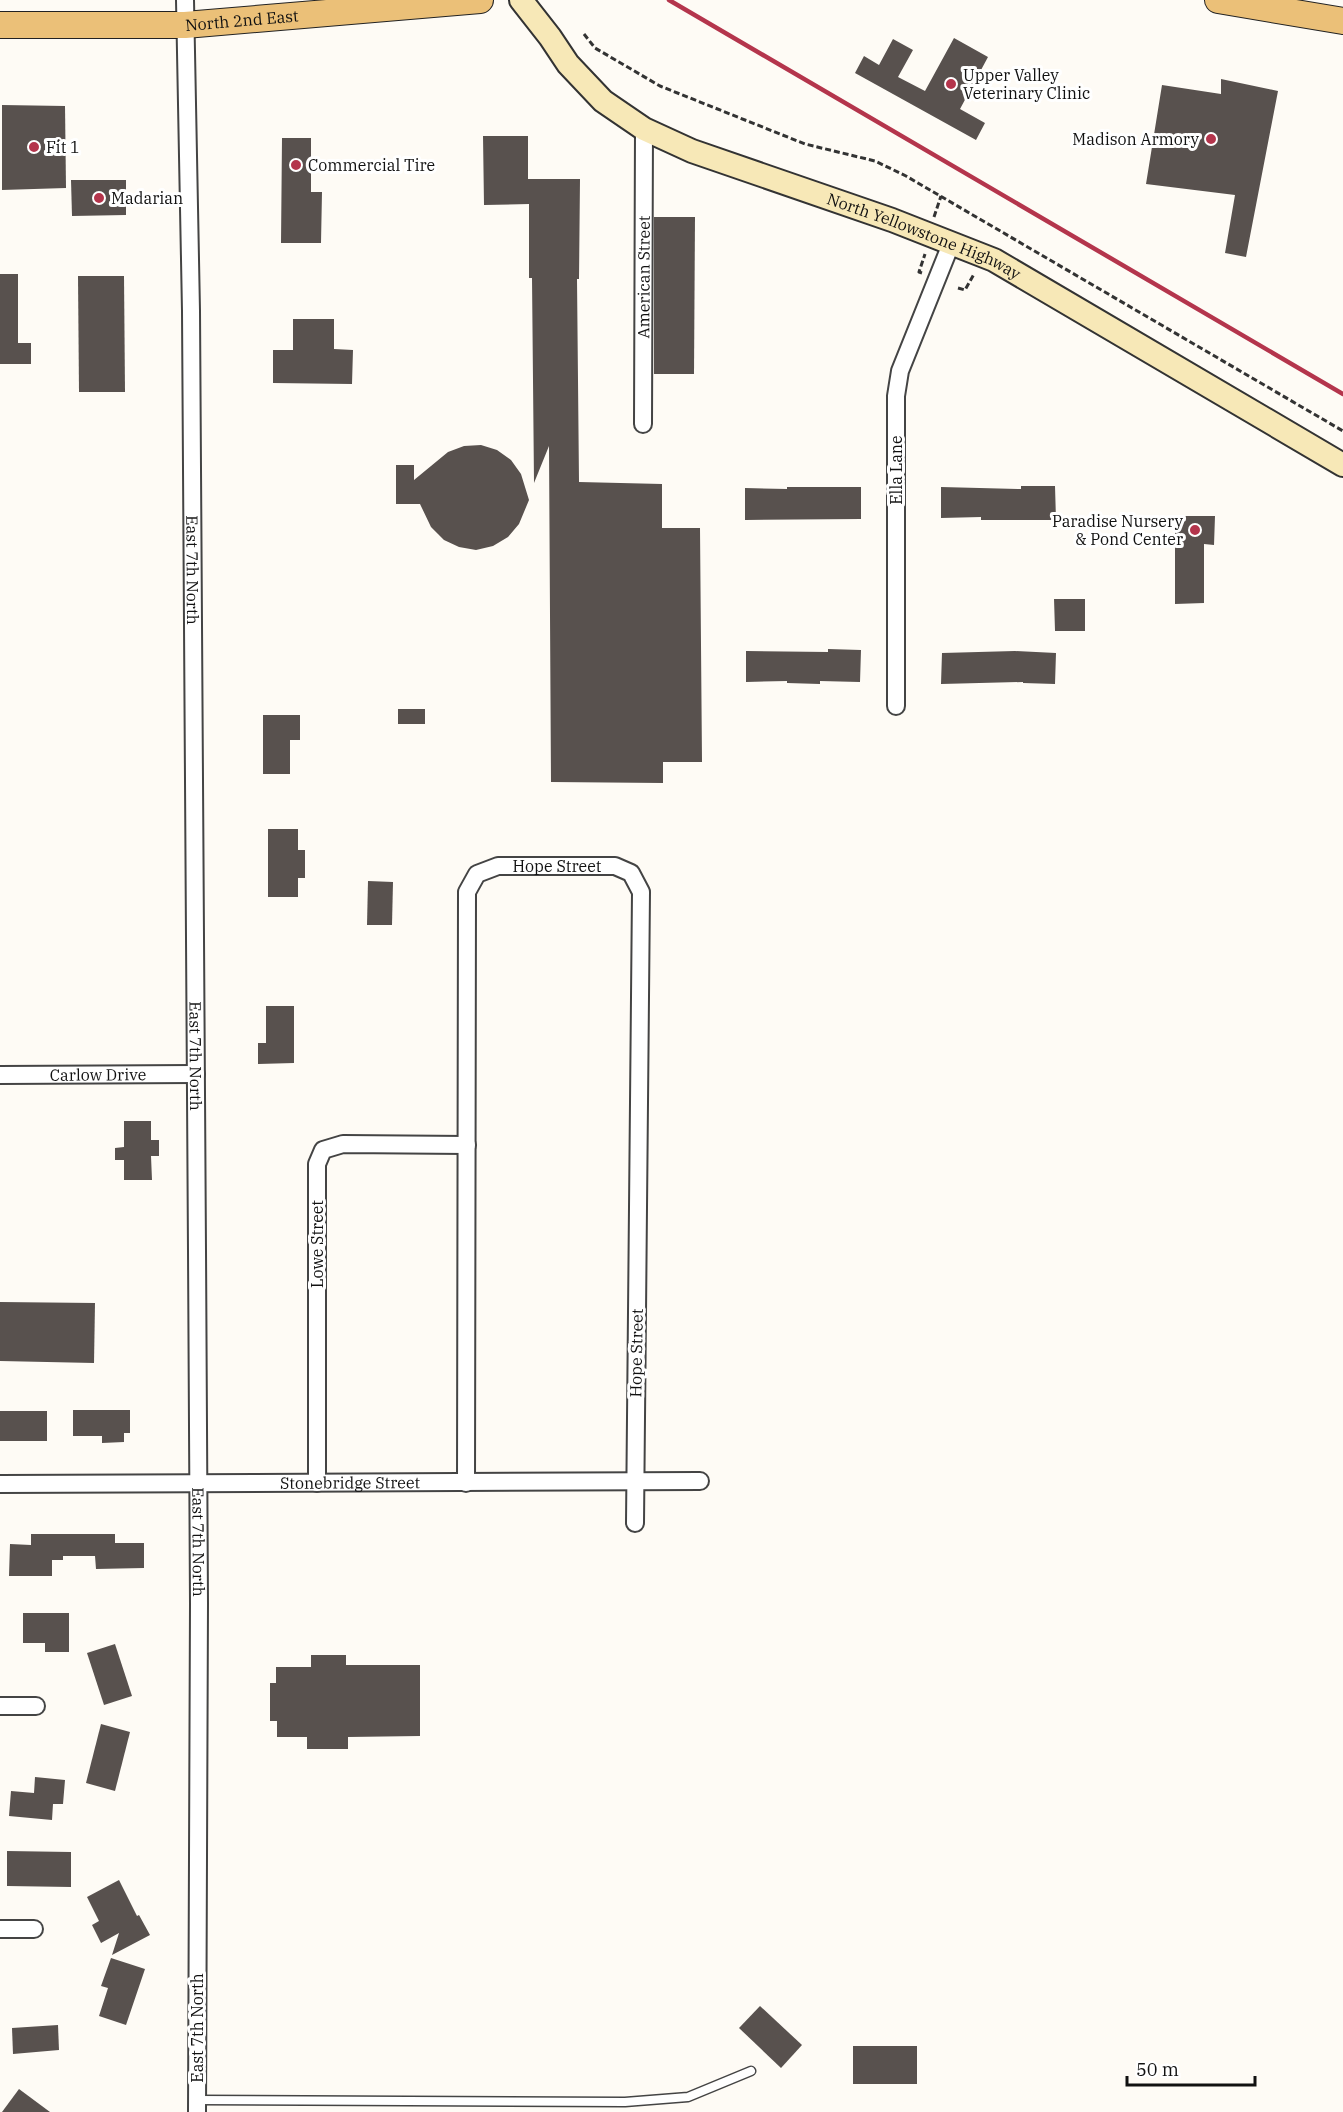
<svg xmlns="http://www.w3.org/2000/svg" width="1343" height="2112" viewBox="0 0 1343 2112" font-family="'IBM Plex Serif',serif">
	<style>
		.building { fill: #58514e }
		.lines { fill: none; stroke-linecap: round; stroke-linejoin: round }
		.service-casing { stroke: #444; stroke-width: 11 }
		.minor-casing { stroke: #444; stroke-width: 20 }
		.secondary-casing { stroke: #333; stroke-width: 26 }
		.primary-casing { stroke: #222; stroke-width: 28 }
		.path { stroke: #333; stroke-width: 3; stroke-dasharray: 6 3; stroke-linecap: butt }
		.service { stroke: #fff; stroke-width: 8 }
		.minor { stroke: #fff; stroke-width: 16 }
		.secondary { stroke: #f7e8b7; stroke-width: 22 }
		.primary { stroke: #ebc078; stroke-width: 26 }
		.rail { stroke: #b4354c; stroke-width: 4.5 }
		.poi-dot { fill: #b4354c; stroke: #fff; stroke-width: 2 }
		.labels { text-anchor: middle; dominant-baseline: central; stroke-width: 6; stroke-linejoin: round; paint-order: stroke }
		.street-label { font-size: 16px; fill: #111; stroke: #fff }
		.poi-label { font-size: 16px; fill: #111; stroke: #fff; text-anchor: start }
	</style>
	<rect width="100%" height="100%" fill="#fefbf5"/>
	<g class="building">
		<polygon points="954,38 988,57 960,109 985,123 976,140 855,73 864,56 879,65 893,39 913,50 898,77 925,91"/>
		<polygon points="1221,79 1278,91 1246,257 1225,253 1235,195 1146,184 1162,85 1221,94"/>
		<polygon points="2,105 65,106 66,188 2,190"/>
		<polygon points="483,136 528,136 528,179 580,179 579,279 577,279 579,482 662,484 662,528 700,528 702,762 663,762 663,783 551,782 549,446 534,483 532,278 529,278 529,204 484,205"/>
		<polygon points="282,138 311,138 311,192 322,192 321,243 281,243"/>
		<polygon points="71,180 126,180 126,215 72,216"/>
		<polygon points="654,217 695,217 694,374 654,374"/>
		<polygon points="0,274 18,274 18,343 31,343 31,364 0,364"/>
		<polygon points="78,276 124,276 125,392 79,392"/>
		<polygon points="293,319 334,319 334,349 353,350 352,384 273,383 273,350 293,350"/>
		<polygon points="481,445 497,450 511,460 521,474 529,500 519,524 508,537 493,546 476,550 459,547 444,540 431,527 420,504 396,504 396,465 414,465 414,480 448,452 464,446"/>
		<polygon points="1021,486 1055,486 1056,520 981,520 981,517 941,518 941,487 1021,489"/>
		<polygon points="787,487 861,487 861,519 745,520 745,488 787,489"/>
		<polygon points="1175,516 1215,516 1214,545 1204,544 1204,603 1175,604"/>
		<polygon points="1054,599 1085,599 1085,631 1055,631"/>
		<polygon points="828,649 861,650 860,682 820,681 820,684 787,683 787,681 746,682 746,651 828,652"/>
		<polygon points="1015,651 1056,653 1055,684 1023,683 1023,682 941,684 942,653"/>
		<rect x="398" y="709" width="27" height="15"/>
		<polygon points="263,715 300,715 300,740 290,740 290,774 263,774"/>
		<polygon points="268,829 298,829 298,850 305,850 305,878 298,878 298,897 268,897"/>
		<polygon points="368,881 393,882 392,925 367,925"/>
		<polygon points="266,1006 294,1006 294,1063 258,1064 258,1043 266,1043"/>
		<polygon points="124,1121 151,1121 151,1140 159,1140 159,1156 151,1156 152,1180 124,1180 124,1160 115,1160 115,1148 124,1147"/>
		<polygon points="0,1302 95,1303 94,1363 0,1361"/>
		<polygon points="73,1410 130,1410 130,1433 124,1433 124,1442 102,1443 102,1436 73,1436"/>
		<rect x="0" y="1411" width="47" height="30"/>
		<polygon points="31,1534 115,1534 115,1543 144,1543 144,1568 96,1569 95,1556 63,1556 63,1560 52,1560 52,1576 9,1576 10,1544 31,1545"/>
		<polygon points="23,1613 69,1613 69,1652 45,1652 45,1643 23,1643"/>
		<polygon points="115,1644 132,1696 104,1705 87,1653"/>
		<polygon points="311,1655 346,1655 346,1665 420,1665 420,1736 348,1737 348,1749 307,1749 307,1737 277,1737 277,1721 270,1721 270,1683 276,1683 276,1667 311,1667"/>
		<polygon points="101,1724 130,1732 115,1791 86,1783"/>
		<polygon points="35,1777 65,1780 63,1804 53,1804 52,1820 9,1816 11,1791 34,1793"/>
		<polygon points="7,1851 71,1852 71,1887 7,1886"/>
		<polygon points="119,1880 137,1916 139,1915 150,1935 112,1955 119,1933 101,1943 92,1925 99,1921 87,1897"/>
		<polygon points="111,1958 145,1969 126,2025 99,2016 108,1988 101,1986"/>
		<polygon points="760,2006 802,2045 781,2068 739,2028"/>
		<polygon points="58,2025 59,2050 13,2054 12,2028"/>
		<rect x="853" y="2046" width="64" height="38"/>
		<polygon points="19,2089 50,2112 2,2112"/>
	</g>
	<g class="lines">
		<defs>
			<polyline id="service" points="197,2100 625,2102 688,2097 751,2071"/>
			<g id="minor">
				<path id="s1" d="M 185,0 L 191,311 L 197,1250 L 199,1603 L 197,2112"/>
				<path id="s2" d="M 643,424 L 644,129"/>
				<polyline points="896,706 896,396 900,371 951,244"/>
				<path id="s3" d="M 0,1075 L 196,1074"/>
				<polyline points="317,1483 317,1164 323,1150 343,1144 467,1145"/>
				<path id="s4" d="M 466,1483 L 467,892 L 477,874 L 498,866 L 615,866 L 631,873 L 641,892 L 635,1523"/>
				<path id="s5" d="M 0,1484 L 700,1481"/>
				<polyline points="0,1706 36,1706"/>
				<polyline points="0,1929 34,1929"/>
			</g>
			<g id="secondary">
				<path id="s6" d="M 521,0 L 550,37 L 568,64 L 603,101 L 644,129 L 692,151 L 892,220 L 994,260 L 1343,465"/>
			</g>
			<g id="primary">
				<polyline points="1218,0 1343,21"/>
				<path id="s7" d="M 0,25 L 185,25 L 480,0"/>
			</g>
		</defs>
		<use href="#service" class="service-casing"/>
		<use href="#minor" class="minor-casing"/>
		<use href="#secondary" class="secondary-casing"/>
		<use href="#primary" class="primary-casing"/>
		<g class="path">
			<polyline points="584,34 595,48 660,86 805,144 875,161 906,176 1343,431"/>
			<polyline points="934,217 941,196"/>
			<polyline points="922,273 919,272 925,254"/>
			<polyline points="958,288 965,290 974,274"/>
		</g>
		<use href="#service" class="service"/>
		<use href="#minor" class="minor"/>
		<use href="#secondary" class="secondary"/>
		<use href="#primary" class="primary"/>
		<polyline class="rail" points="669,0 1343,394"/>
	</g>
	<g class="poi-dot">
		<circle cx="951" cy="84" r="6"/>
		<circle cx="1211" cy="139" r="6"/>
		<circle cx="34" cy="147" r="6"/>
		<circle cx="296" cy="165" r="6"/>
		<circle cx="99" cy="198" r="6"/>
		<circle cx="1195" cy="530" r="6"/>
	</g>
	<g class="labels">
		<g class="street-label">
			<text stroke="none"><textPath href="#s7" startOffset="242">North 2nd East</textPath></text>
			<text stroke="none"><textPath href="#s6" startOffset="480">North Yellowstone Highway</textPath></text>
			<text stroke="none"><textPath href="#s2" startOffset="147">American Street</textPath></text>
			<text transform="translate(896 470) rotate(-90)">Ella Lane</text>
			<text stroke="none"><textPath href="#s1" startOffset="570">East 7th North</textPath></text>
			<text stroke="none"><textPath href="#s4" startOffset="693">Hope Street</textPath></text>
			<text stroke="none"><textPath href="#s1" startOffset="1056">East 7th North</textPath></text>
			<text stroke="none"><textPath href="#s3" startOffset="98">Carlow Drive</textPath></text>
			<text transform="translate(317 1244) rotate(-90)">Lowe Street</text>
			<text transform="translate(636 1353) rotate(-89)">Hope Street</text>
			<text stroke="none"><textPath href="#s5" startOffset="350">Stonebridge Street</textPath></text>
			<text stroke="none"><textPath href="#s1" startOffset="1542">East 7th North</textPath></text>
			<text transform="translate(197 2028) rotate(-90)">East 7th North</text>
		</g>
		<g class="poi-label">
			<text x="963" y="75">Upper Valley<tspan x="963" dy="18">Veterinary Clinic</tspan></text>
			<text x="1199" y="139" text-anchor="end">Madison Armory</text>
			<text x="46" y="147">Fit 1</text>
			<text x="308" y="165">Commercial Tire</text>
			<text x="111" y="198">Madarian</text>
			<text x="1183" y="521" text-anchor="end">Paradise Nursery<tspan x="1183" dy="18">&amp; Pond Center</tspan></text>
		</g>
	</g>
	<path d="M1127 2076v9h128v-9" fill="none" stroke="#111111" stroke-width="3"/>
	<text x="1136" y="2076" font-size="18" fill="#111111" stroke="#ffffff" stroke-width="4.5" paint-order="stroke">50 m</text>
</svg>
